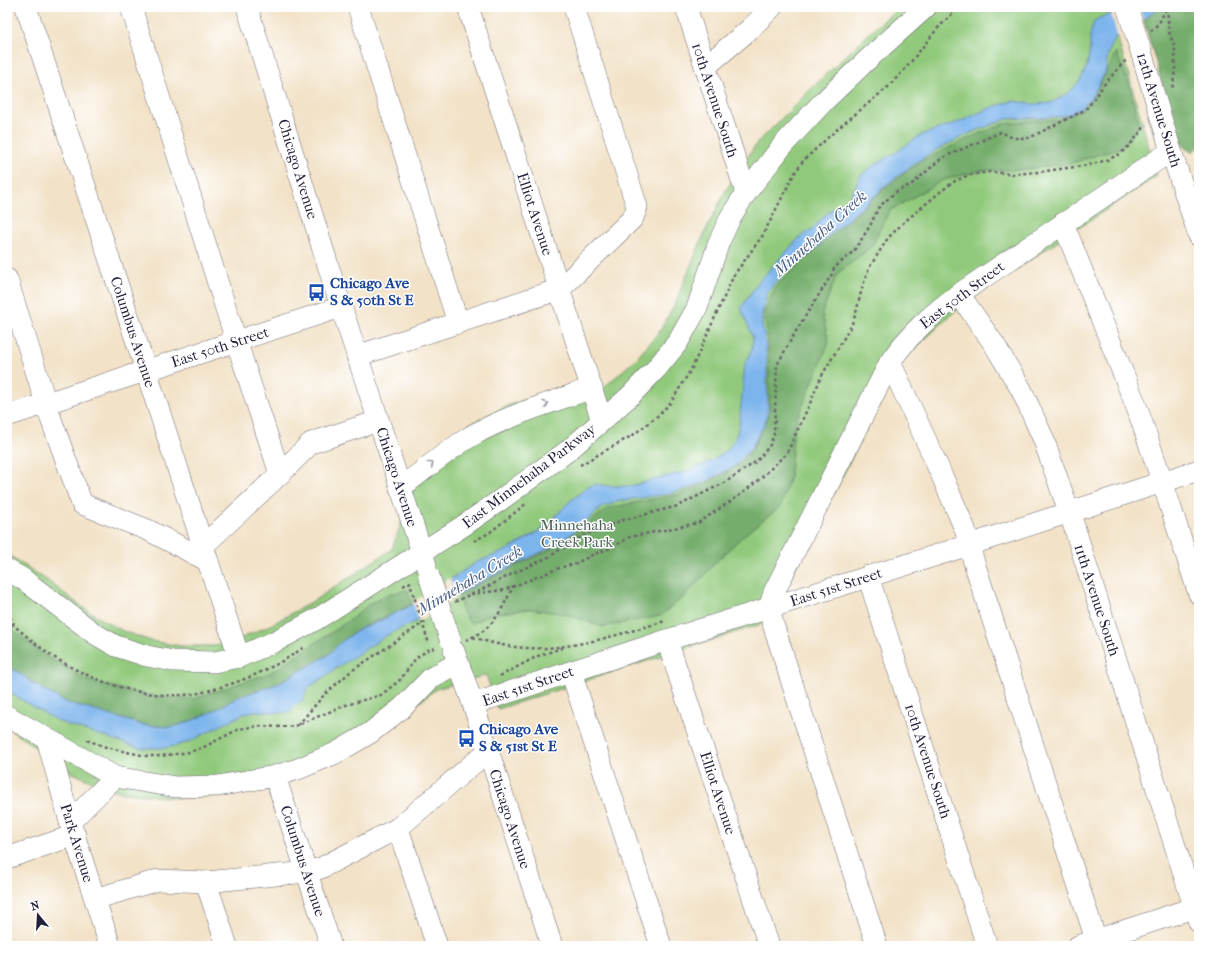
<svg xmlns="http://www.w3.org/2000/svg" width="1206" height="953" viewBox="0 0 1206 953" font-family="'IM FELL French Canon',serif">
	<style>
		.green { fill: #91c97c; stroke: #5a765c }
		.forest { fill: #74ad6c; stroke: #4b6854 }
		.water { fill: #7cb4ec; stroke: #4f6b94 }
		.pier { fill: #f2e2c7 }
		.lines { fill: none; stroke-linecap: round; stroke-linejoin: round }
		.minor-casing { stroke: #6b656c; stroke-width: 22 }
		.path { stroke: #6b656c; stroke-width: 2.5; stroke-dasharray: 3 3; stroke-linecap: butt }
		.minor { stroke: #fff; stroke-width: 21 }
		.minor-bridge-casing { stroke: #6b656c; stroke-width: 22; stroke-linecap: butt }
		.path-bridge { stroke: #6b656c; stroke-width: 2.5; stroke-dasharray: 3 3; stroke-linecap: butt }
		.minor-bridge { stroke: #fff; stroke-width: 21 }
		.oneway { stroke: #9c9ca7 }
		.labels { text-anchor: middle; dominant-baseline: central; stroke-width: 3; stroke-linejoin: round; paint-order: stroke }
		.street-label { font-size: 15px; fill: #22223b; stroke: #fff }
		.transit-label { font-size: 15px; font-weight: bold; fill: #164399; stroke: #fff; text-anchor: start }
		.park-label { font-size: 15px; fill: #495c52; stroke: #fff }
		.water-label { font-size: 16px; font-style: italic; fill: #465c82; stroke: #fff }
	</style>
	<rect width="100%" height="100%" fill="#fff"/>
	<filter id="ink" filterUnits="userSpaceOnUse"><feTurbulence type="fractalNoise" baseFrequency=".025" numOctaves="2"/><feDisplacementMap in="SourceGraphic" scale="8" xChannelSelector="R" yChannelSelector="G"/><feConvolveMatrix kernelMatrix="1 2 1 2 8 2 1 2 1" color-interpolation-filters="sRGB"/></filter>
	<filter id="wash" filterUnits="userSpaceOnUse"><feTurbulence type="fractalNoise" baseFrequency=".012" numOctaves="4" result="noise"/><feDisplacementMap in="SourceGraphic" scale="16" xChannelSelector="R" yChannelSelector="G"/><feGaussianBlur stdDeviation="0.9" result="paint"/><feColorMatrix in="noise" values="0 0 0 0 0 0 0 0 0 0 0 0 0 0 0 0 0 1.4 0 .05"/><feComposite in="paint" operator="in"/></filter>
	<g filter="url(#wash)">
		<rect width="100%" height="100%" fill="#f2e2c7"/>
		<polygon class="green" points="899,7 1108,7 1128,73 1157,176 983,291 953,313 904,359 873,416 768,622 498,709 486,675 436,689 410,710 263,788 231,795 176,798 124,793 94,783 65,769 7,727 7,554 48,581 77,603 99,618 123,631 151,641 181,646 214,646 239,639 269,626 315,600 392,549 414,487 416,463 447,439 468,425 509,405 567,386 600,391 637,358 659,332 673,308 704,234 726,190 757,143 815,85 876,27"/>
		<g class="forest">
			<polygon points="1140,7 1199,7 1199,146 1192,152 1185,148 1175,128"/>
			<polygon points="1116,52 1129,84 1139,126 1122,147 1072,163 1019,170 983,170 943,180 889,211 872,246 837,274 822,313 829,342 794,427 790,476 781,506 744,535 719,559 686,595 660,616 603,627 565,614 530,609 492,614 470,624 462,610 459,596 480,583 558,546 608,508 680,494 711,481 740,464 753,448 770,413 768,339 764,313 776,286 886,187 921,161 971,137 1003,124 1038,120 1058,120 1084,108 1094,96"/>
			<polygon points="408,590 412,604 396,613 363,627 342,641 328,655 277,684 238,697 217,709 198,718 180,725 169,727 143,725 65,702 35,685 21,674 7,666 7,625 43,654 87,680 132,692 169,698 193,699 270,673 350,620 369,604 388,594"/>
		</g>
		<polygon class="water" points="1124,7 1158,7 1156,10 1121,36 1116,36 1108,54 1105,73 1091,98 1081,108 1070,114 1057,117 1007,119 970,133 936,150 918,161 886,185 875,196 832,233 809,255 794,265 773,285 767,294 762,314 762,324 766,345 768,410 765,423 752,447 735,466 707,481 692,487 668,494 620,501 602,507 588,520 560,543 474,585 415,622 389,634 341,665 308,688 303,700 295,705 288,713 254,711 242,715 188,742 176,746 164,748 140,748 65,724 54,719 7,691 7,666 21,674 35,685 65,702 143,725 169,727 180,725 198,718 217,709 238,697 277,684 328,655 342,641 363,627 375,623 408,607 477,562 505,551 533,535 547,525 569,502 588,487 596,484 607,486 631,486 664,477 685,472 702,466 721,455 730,447 735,439 739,427 745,364 752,349 753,338 741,308 757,284 772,267 799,238 814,228 824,216 836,207 844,203 850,197 862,174 873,166 895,153 921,135 959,122 992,107 1013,101 1033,104 1051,103 1062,97 1073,89 1081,79 1087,66 1090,49 1090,35 1094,22 1099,18 1111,14"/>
		<g class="pier">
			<polygon points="1120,7 1139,7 1144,21 1123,37 1118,38 1111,13"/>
			<polygon points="450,578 456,598 419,622 413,602"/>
		</g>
	</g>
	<g filter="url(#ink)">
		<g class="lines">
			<defs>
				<g id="minor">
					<polyline points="26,7 140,352 239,657"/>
					<polyline points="131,7 232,328 280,474 311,443 378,421"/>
					<polyline points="247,7 337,294 426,565"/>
					<polyline points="358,7 458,323"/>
					<polyline points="468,7 602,421"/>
					<polyline points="686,7 746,193"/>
					<polyline points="1140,48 1171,151 1199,236"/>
					<polyline points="705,67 750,29 772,7"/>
					<polyline points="1063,223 1137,408 1162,481 1199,594"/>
					<polyline points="7,279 51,419 82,504 148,530 208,561"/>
					<polyline points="959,294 994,344 1021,389 1043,438 1073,523 1199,922"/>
					<polyline points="357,356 560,289 633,218 637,207 574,7"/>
					<polyline points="890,362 935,460 965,529 973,559 1098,946"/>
					<polyline points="7,416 341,307"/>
					<path d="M 400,488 C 425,470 448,449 475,434 C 512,414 553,402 592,388"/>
					<polyline points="203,546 280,474"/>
					<polyline points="7,570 23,579 95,634 116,646 147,656 173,661 214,662 239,657 274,642 317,619 463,526 499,501 569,450 630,396 656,369 678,342 697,308 719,242 731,216 746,193 783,145 823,102 866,61 926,7"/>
					<polyline points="868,576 987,946"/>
					<polyline points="667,640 769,946"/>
					<polyline points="454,651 473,704 552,946"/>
					<polyline points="571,672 661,946"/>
					<polyline points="473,704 667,640 969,545 1199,470"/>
					<polyline points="7,716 115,777 176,787 218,786 275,776 298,769 336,753 370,733 402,708 431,678 457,663"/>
					<polyline points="47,739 70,822 110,946"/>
					<polyline points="275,776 331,946"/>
					<polyline points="70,822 115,777"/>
					<polyline points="398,828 437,946"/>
					<polyline points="7,858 75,835"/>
					<polyline points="206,882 227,946"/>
					<polyline points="95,899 158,880 206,882 307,872 321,868 398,828 488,751"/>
					<path d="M 877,946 L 773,624 L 769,609 L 774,592 L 890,362 C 910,333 931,315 959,294 L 1171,151"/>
					<polyline points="1078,946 1199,906"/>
				</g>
			</defs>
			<use href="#minor" class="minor-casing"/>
			<g class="path">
				<polyline points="1167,8 1169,32 1175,48 1175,70 1172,90"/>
				<polyline points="1151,31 1159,23 1167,7"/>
				<polyline points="580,465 633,435 660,414 671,402 692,368 734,275 763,235 794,174 803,161 835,131 888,87 906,68 937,29 959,7"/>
				<polyline points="474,541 489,533 527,503"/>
				<polyline points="403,586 413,581"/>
				<polyline points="477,592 516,572 547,558 582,536 620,521 678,506 724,483 757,461 770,445 774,434 777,365 796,331 832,274 834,268 854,251 870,226 878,208 890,197 897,191 912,184 942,158 1001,132 1013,138 1029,138 1081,112 1088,107 1106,82 1127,59"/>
				<polyline points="455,602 471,594 504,590 562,567 575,564 592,555 611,548 630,537 698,523 740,495 761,478 787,453 811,401 821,377 851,326 856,313 862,288 869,268 888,238 903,223 940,192 955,181 969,175 990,172 1015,174 1039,172 1089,165 1107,160 1120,154 1130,145 1146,125"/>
				<polyline points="7,612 14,624"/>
				<path d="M 7,620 C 25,634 42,651 62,662 C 100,684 148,700 193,694 C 207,692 220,687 234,683 C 259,674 282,663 304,647"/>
				<path d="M 473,637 C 490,643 508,647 527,648 C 570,651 624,633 665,621"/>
				<path d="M 466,640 C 471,637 476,636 480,633 C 496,623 506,602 513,586"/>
				<polyline points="500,676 538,656 565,647"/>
				<polyline points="298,725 324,695 350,672 426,621"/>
				<polyline points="87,740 106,747 127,752 146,756 161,756 190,752 204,747 239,729 257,726 281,727 295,726 346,705 381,695 400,680 416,658 431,648 437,649"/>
			</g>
			<use href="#minor" class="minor"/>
			<defs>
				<g id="minor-bridge">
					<polyline points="1127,7 1140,48"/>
					<polyline points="429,576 450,639"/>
				</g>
			</defs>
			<use href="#minor-bridge" class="minor-bridge-casing"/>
			<polyline class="path-bridge" points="411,587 429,644"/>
			<use href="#minor-bridge" class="minor-bridge"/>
		</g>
		<defs><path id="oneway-chevron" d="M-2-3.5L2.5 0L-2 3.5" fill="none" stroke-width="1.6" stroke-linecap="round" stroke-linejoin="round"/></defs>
		<g class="oneway">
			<use href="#oneway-chevron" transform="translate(546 404) rotate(-19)"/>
			<use href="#oneway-chevron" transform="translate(431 464) rotate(-38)"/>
		</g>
	</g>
	<defs>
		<symbol id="bus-bare" viewBox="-9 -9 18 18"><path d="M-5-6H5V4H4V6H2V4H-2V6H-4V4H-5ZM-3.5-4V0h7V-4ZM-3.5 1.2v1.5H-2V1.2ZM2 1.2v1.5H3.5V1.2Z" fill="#1a4fb4" stroke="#fff" stroke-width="2.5" paint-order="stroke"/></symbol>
	</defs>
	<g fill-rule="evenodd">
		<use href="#bus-bare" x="304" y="280" width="25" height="25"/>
		<use href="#bus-bare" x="454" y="726" width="25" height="25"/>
	</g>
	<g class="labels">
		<g class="street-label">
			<text transform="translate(715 100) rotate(72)">10th Avenue South</text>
			<text transform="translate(1159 110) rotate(73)">12th Avenue South</text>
			<text transform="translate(298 169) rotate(73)">Chicago Avenue</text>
			<text transform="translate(535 214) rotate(72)">Elliot Avenue</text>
			<text transform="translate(962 295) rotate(-37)">East 50th Street</text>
			<text transform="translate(133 332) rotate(72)">Columbus Avenue</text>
			<text transform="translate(220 347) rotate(-18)">East 50th Street</text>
			<text transform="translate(529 476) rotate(-37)">East Minnehaha Parkway</text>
			<text transform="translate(397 477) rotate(72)">Chicago Avenue</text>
			<text transform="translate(836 587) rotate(-18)">East 51st Street</text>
			<text transform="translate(1097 600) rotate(72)">11th Avenue South</text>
			<text transform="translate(528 686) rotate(-19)">East 51st Street</text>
			<text transform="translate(928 761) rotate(72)">10th Avenue South</text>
			<text transform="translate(718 793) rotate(72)">Elliot Avenue</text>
			<text transform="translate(510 819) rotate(72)">Chicago Avenue</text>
			<text transform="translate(77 843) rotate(73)">Park Avenue</text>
			<text transform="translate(303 861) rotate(72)">Columbus Avenue</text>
		</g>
		<g class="transit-label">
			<text x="330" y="283">Chicago Ave<tspan x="330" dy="17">S &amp; 50th St E</tspan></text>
			<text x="479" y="729">Chicago Ave<tspan x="479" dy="17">S &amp; 51st St E</tspan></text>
		</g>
		<g class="park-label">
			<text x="577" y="525">Minnehaha<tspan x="577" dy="17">Creek Park</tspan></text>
		</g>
		<g class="water-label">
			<text transform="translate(820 233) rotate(-42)">Minnehaha Creek</text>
			<text transform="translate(470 580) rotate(-31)">Minnehaha Creek</text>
		</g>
	</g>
	<rect width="1206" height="953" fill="none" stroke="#fff" stroke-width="24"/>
	<g transform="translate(38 915) rotate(342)" stroke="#ffffff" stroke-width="3" paint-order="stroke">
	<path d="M0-3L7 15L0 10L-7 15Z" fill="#22223b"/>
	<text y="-6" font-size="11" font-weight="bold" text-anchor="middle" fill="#22223b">N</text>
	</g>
</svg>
